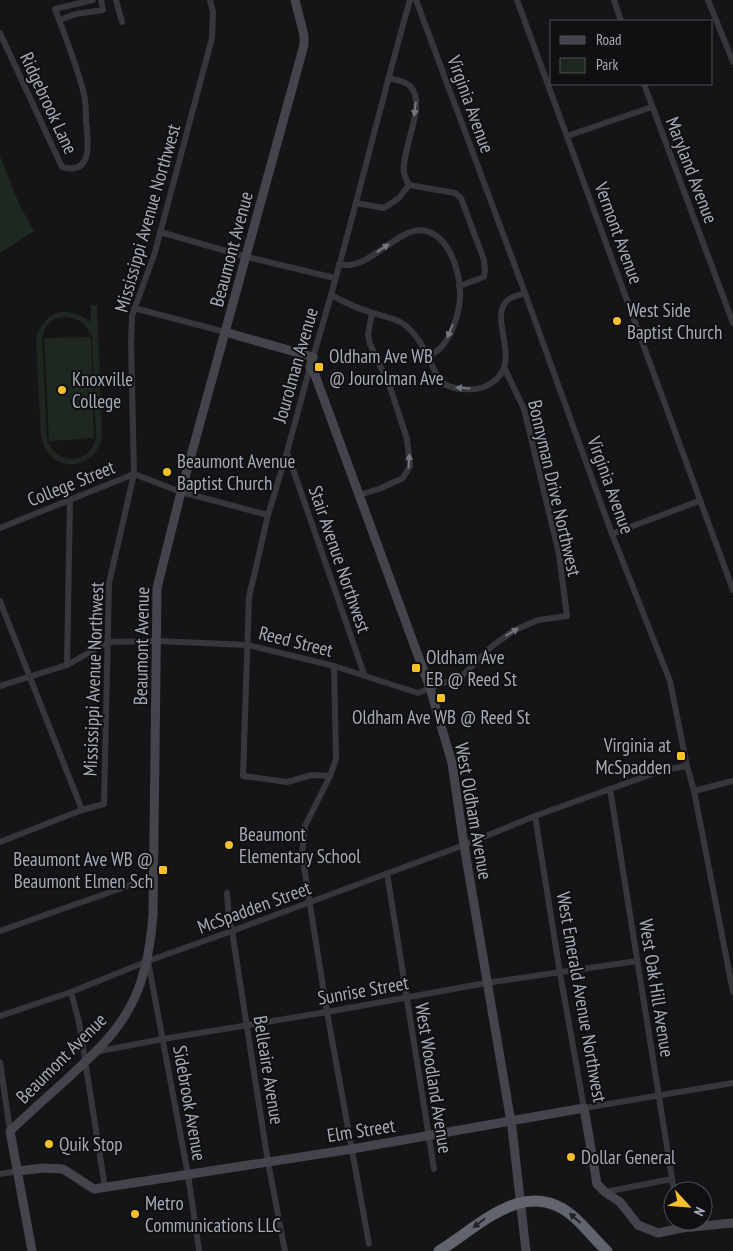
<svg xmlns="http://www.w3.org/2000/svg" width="733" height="1251" viewBox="0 0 733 1251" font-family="'PT Sans Narrow',sans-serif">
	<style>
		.green { fill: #1f2721; fill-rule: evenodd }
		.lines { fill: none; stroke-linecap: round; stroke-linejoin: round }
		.street { stroke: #36373c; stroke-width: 6 }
		.secondary { stroke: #44454c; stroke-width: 9 }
		.highway { stroke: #62646d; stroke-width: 11 }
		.oneway { fill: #747780 }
		.oneway2 { fill: #202124 }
		.poi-dot { fill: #f8c12c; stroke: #101012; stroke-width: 2 }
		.labels { text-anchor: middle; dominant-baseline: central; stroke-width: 4; stroke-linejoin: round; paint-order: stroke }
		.street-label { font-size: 19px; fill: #a7abb8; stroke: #101012 }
		.poi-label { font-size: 19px; fill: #a7abb8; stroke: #101012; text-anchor: start }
	</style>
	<rect width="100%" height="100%" fill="#151517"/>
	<g class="green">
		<polygon points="0,156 19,204 34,231 0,253"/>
		<path d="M 91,305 L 97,305 L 102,438 C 92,474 49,473 41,437 L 36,339 C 45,309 68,305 91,322 ZM 65,317 C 80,318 86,324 92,337 L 96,439 C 87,466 59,465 47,441 L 42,337 C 46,324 51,318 65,317 Z"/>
		<polygon points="91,337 94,438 49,441 44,338"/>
	</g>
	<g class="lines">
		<g class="street">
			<polyline points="116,0 122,22"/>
			<polyline points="416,0 525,293 612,534 670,681 687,766 694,791 733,992"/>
			<polyline points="517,0 733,590"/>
			<polyline points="614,0 621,21"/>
			<polyline points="708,0 733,62"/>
			<polyline points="59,20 76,14 103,10 101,0"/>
			<path d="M 0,33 L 62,167 C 94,176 88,140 86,121 C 86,112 86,102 84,94 C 77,66 65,36 55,9 L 93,0"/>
			<polyline points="644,84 733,323"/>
			<polyline points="567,136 652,107"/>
			<polyline points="409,185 455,193 461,198 484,260 485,270 484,277 459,286"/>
			<path d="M 356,203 L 384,208 L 399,198 L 409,185 C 407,181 405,177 404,173 C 401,149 428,103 410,86 C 404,80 395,80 388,78"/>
			<polyline points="160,232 247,257 335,278"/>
			<path d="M 339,264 C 369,273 400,223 426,231 C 449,237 459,269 460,291 C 461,307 454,332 443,345 C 439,351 434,353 428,356"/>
			<path d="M 331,295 C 344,302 356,308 370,312 C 381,316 392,317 402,323 C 416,332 424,348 431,363 C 434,370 437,378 443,383 C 448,387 458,389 464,389 C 474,390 482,389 490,384 C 526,362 486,319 508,300 C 513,296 520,295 525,293"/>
			<polyline points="134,308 225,332"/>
			<path d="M 313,357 C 349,239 376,119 410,0"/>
			<polyline points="310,367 287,452 268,515 249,597 243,776 287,782 312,775 330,776"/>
			<polyline points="287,452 364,674"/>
			<polyline points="359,495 379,489 403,478 410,466 407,439 390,387 370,344 368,334 372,313"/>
			<polyline points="0,528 134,474 181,492 268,515"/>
			<polyline points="612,534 699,501"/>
			<polyline points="0,601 82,810"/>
			<polyline points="67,665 70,500"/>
			<polyline points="334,666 336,759 330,776 305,826 302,854 327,1012 369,1244"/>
			<polyline points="0,686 67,665 108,642 157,641 248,645 334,666 418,693 462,676 491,647 513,631 538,620 567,616 559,554 524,409 505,369"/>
			<polyline points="610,789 674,1191"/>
			<polyline points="694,791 733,781"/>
			<polyline points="535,816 560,973 584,1108 733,1083"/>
			<polyline points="0,842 82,810 104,804 109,583 134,474 131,343 132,316 155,252 212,38 213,12 210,0"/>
			<polyline points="387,873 434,1169"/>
			<polyline points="227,893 229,919 232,931 268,1162 285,1251"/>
			<polyline points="0,931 153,877"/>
			<polyline points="148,961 188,1175 199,1250"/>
			<polyline points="71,992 79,1022 105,1188"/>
			<polyline points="0,1016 71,992 148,961 232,931 464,845 535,816 663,770 687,766"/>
			<polyline points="95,1052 163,1039 327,1012 486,983 637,961"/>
			<polyline points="0,1062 10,1131"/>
			<polyline points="0,1174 18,1171"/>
			<polyline points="605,1192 672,1179"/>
		</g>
		<g class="secondary">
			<polyline points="225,332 313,357 310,367 315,375 430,688 452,763 464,845 512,1128 526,1251"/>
			<polyline points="18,1171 43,1168 63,1169 94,1189 352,1149 584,1108 597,1184 605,1192 620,1202 638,1225 658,1233 682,1228 733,1223"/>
			<path d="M 32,1251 L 10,1131 C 29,1113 48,1096 67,1079 C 87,1060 109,1041 124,1017 C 144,987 150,951 153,915 L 157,588 L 181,492 L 304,45 L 304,35 L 295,0"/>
		</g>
		<path class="highway" d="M 439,1251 C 480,1226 527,1174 575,1218 C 586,1228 596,1241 607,1251"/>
	</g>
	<defs><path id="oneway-solid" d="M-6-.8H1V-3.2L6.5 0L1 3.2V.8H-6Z" transform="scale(1.25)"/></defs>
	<g class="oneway">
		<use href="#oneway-solid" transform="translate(415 109) rotate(97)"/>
		<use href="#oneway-solid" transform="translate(383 248) rotate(-34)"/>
		<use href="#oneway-solid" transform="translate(450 331) rotate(112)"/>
		<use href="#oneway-solid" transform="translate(463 388) rotate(-174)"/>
		<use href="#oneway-solid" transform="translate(409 461) rotate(-86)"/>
		<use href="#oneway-solid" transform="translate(512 632) rotate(-31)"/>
	</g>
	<g class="oneway2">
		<use href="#oneway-solid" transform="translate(575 1218) rotate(-138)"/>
		<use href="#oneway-solid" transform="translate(479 1223) rotate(143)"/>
	</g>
	<g class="poi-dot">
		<circle cx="617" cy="321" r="5"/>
		<rect x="314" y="362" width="10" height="10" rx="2.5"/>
		<circle cx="62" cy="390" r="5"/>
		<circle cx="167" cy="472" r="5"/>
		<rect x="411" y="663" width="10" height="10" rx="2.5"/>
		<rect x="436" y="693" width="10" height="10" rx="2.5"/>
		<rect x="676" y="751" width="10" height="10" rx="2.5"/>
		<circle cx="229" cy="845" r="5"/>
		<rect x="158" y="865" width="10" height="10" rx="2.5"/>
		<circle cx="49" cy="1144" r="5"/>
		<circle cx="571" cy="1157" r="5"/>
		<circle cx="135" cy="1214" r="5"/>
	</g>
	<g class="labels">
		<g class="street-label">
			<text transform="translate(49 103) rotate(65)">Ridgebrook Lane</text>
			<text transform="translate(471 104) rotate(70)">Virginia Avenue</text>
			<text transform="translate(692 170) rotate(69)">Maryland Avenue</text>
			<text transform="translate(147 218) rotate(-74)">Mississippi Avenue Northwest</text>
			<text transform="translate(619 233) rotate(70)">Vermont Avenue</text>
			<text transform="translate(231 249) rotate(-75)">Beaumont Avenue</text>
			<text transform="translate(295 365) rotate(-74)">Jourolman Avenue</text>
			<text transform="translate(71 483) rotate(-22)">College Street</text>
			<text transform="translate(611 485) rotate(70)">Virginia Avenue</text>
			<text transform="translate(555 488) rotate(77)">Bonnyman Drive Northwest</text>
			<text transform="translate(340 559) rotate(71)">Stair Avenue Northwest</text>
			<text transform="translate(296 641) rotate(14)">Reed Street</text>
			<text transform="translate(141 646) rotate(-89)">Beaumont Avenue</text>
			<text transform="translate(93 679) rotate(-88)">Mississippi Avenue Northwest</text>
			<text transform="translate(474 811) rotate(80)">West Oldham Avenue</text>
			<text transform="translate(254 907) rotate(-20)">McSpadden Street</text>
			<text transform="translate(657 988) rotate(81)">West Oak Hill Avenue</text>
			<text transform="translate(363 990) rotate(-10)">Sunrise Street</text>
			<text transform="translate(582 997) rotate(80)">West Emerald Avenue Northwest</text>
			<text transform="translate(61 1058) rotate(-45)">Beaumont Avenue</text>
			<text transform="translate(269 1070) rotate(81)">Belleaire Avenue</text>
			<text transform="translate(434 1078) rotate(81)">West Woodland Avenue</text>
			<text transform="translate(190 1103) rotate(80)">Sidebrook Avenue</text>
			<text transform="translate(361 1130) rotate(-9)">Elm Street</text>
		</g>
		<g class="poi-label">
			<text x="627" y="310">West Side<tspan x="627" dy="22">Baptist Church</tspan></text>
			<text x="329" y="356">Oldham Ave WB<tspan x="329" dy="22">@ Jourolman Ave</tspan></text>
			<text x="72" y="379">Knoxville<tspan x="72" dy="22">College</tspan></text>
			<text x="177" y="461">Beaumont Avenue<tspan x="177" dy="22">Baptist Church</tspan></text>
			<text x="426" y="657">Oldham Ave<tspan x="426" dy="22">EB @ Reed St</tspan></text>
			<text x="441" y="717" text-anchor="middle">Oldham Ave WB @ Reed St</text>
			<text x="671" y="745" text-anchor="end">Virginia at<tspan x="671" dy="22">McSpadden</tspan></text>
			<text x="239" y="834">Beaumont<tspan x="239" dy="22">Elementary School</tspan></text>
			<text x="153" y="859" text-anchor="end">Beaumont Ave WB @<tspan x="153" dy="22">Beaumont Elmen Sch</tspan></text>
			<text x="59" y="1144">Quik Stop</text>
			<text x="581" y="1157">Dollar General</text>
			<text x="145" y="1203">Metro<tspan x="145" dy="22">Communications LLC</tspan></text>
		</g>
	</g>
	<rect x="550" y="20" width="162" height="65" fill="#101012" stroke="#4c4e54"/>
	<rect x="560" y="36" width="25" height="8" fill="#44454c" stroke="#4c4e54"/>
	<text x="596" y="45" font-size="15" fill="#a7abb8">Road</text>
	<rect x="560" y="58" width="25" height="15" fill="#1f2721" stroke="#4c4e54"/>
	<text x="596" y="70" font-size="15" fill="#a7abb8">Park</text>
	<g transform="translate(688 1206) rotate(116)"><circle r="24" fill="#101012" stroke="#4c4e54"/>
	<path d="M0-4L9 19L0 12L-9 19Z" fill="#f8c12c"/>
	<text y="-8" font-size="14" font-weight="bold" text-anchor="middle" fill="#a7abb8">N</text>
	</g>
</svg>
